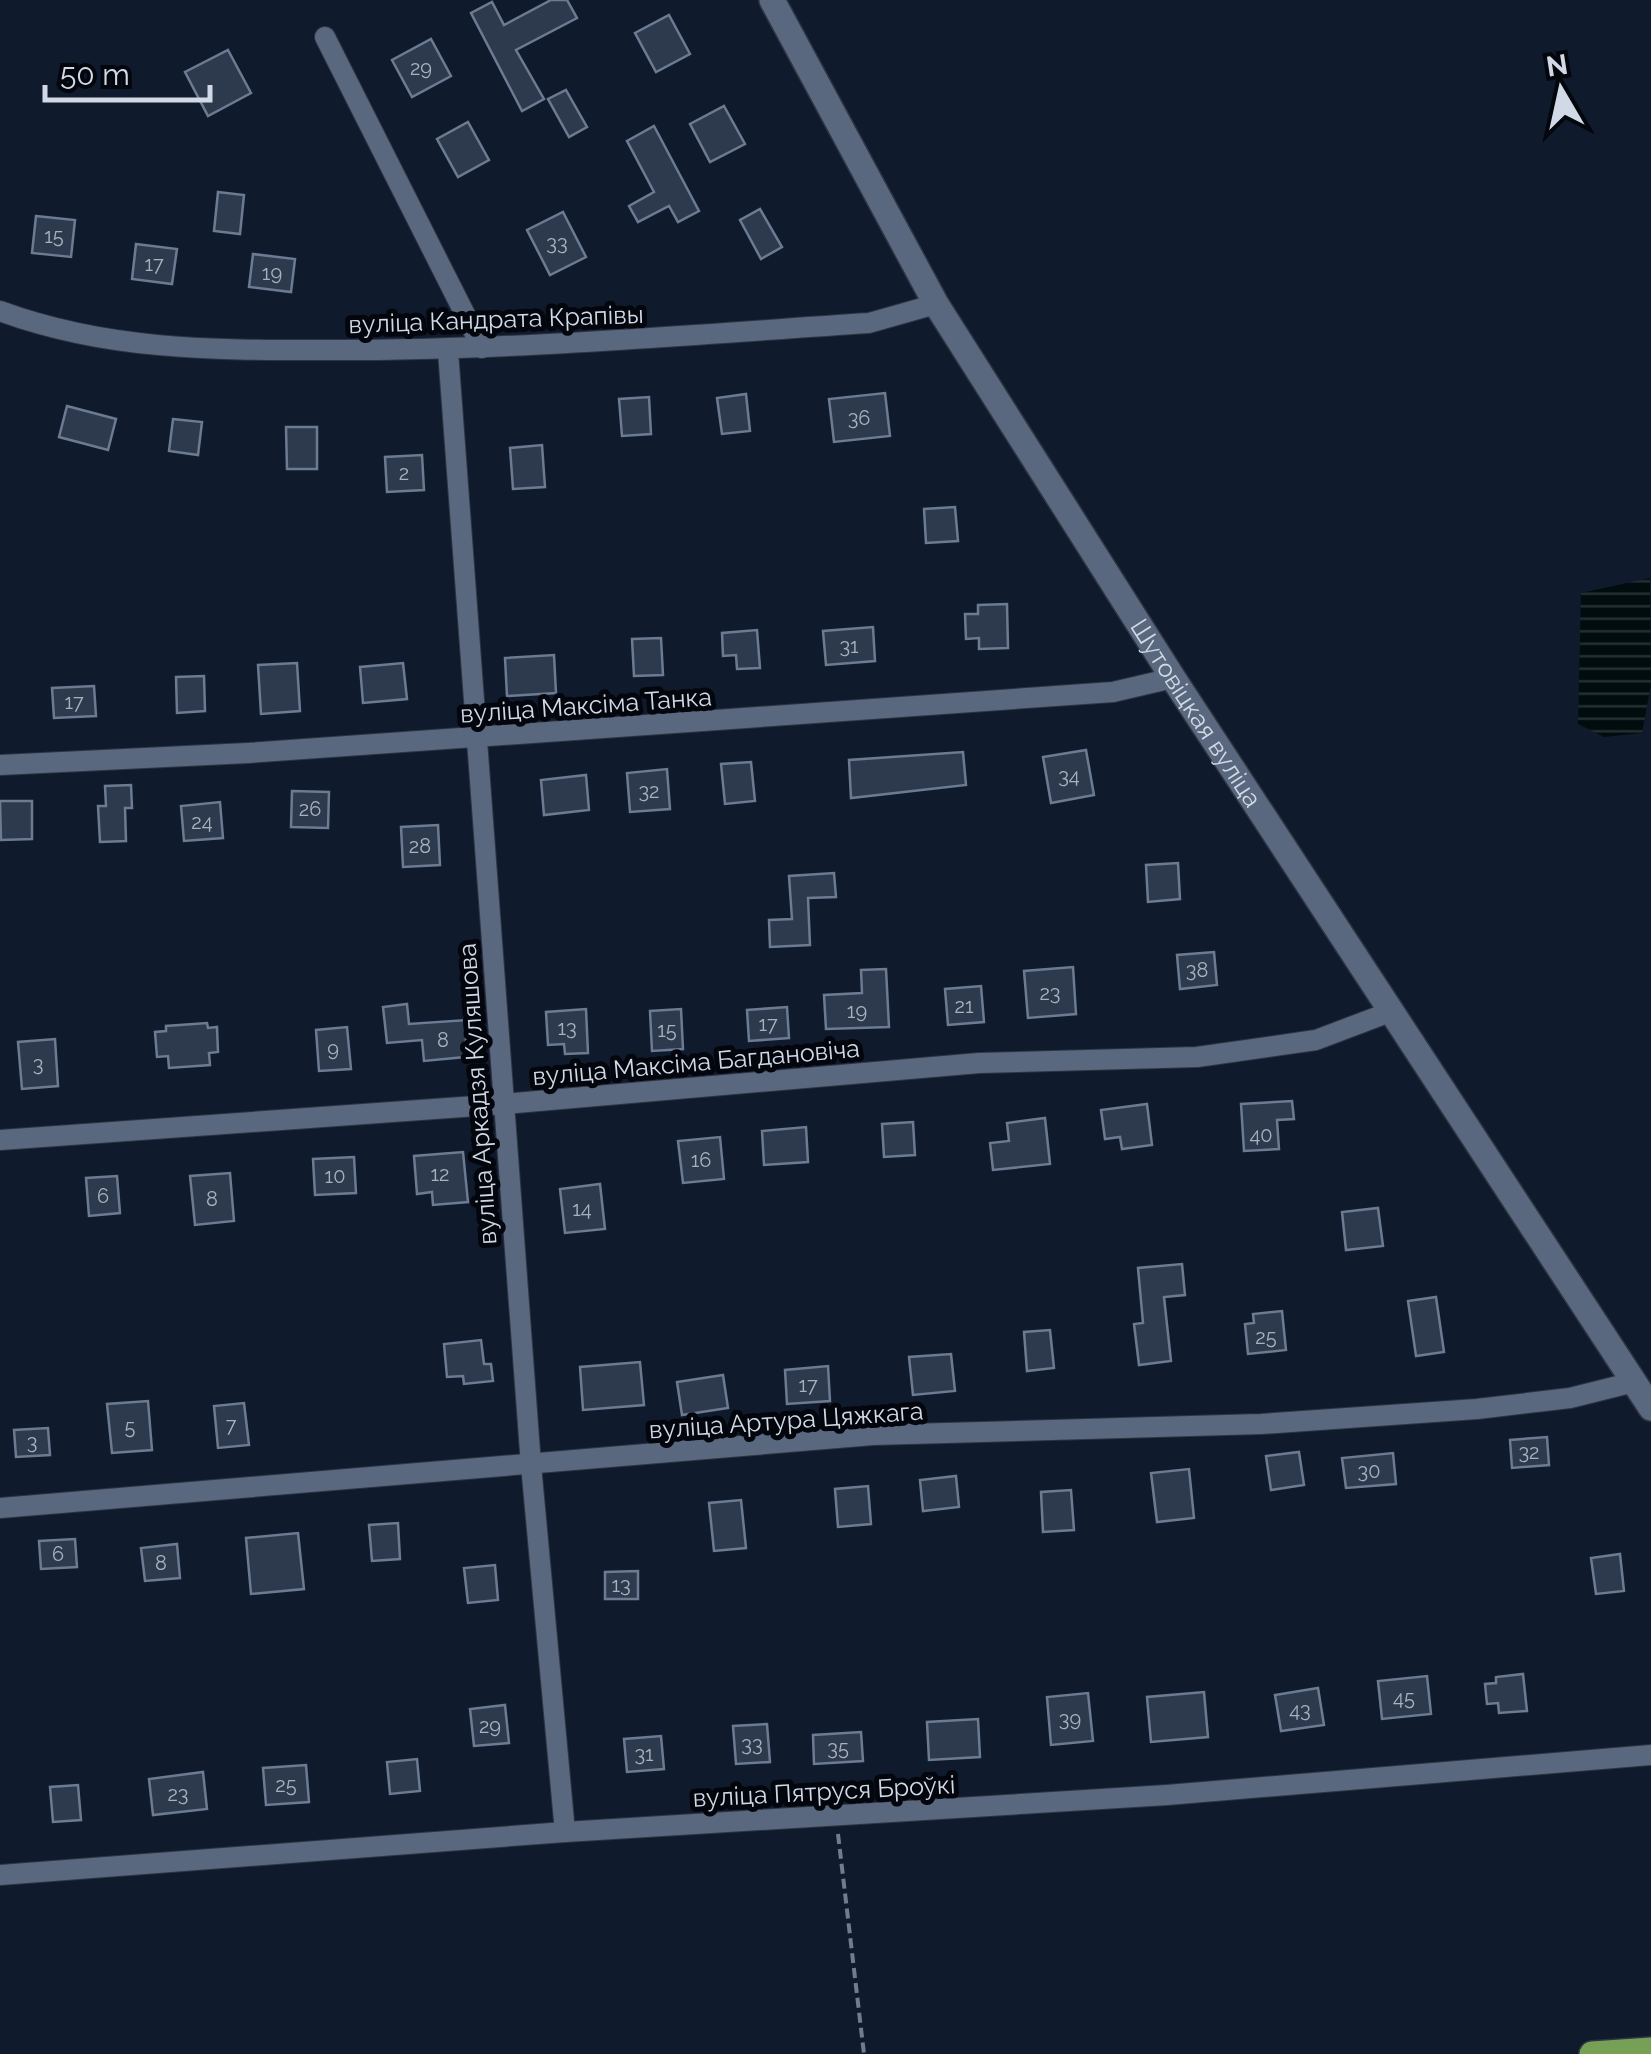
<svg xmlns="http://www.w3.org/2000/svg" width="1651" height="2054" viewBox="0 0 1651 2054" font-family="Raleway,sans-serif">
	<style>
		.water { fill: url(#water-rules) }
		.building { fill: #2d3a4e; stroke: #6c7a92; stroke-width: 2.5 }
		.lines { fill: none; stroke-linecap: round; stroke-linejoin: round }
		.minor-casing { stroke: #2f3443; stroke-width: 22 }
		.secondary-casing { stroke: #2f3443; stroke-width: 28 }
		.primary-casing { stroke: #2f3443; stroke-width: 28 }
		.path { stroke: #727c8b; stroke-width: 4; stroke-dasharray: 10 5; stroke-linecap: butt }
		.minor { stroke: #5a687f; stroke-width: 20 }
		.secondary { stroke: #5a687f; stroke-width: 25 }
		.primary { stroke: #76a056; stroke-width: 25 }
		.labels { text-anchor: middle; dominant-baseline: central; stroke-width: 10; stroke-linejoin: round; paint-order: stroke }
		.number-label { font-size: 20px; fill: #a8b1c0 }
		.street-label { font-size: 25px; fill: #d1d9e6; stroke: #03060d }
	</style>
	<defs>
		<pattern id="water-rules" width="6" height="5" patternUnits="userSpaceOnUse" patternTransform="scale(2.5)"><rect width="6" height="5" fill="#000c0d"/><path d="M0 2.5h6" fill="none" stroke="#242f30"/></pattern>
	</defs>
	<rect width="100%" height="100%" fill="#0f1b2d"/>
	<polygon class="water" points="1650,578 1651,684 1642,733 1604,737 1578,724 1581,593"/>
	<g class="building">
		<polygon points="551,0 567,0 577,18 516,50 544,99 522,111 471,13 492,2 504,25"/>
		<polygon points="669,15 690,54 656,72 635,33"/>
		<polygon points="431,39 451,76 412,97 392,60"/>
		<polygon points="228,50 251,93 208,116 185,72"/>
		<polygon points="566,90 587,127 569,137 548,99"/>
		<polygon points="724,106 745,144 710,162 690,124"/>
		<polygon points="468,122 489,160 458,177 437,139"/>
		<polygon points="654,126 699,211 678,222 669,206 638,222 629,206 654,192 627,141"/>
		<polygon points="218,192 244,195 240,234 214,231"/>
		<polygon points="760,209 782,247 761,259 740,220"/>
		<polygon points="563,212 586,257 550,275 527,230"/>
		<polygon points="36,216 75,220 71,257 32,253"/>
		<polygon points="136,244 177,249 172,284 132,279"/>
		<polygon points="253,254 295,259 291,292 249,287"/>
		<polygon points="885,393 890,436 834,442 829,399"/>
		<polygon points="746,394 750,431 722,434 717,398"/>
		<polygon points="649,397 651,434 622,436 619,399"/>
		<polygon points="67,406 116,419 108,450 59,437"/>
		<polygon points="173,419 202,422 198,455 169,451"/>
		<polygon points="286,427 317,427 317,469 287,469"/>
		<polygon points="542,445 545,487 513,489 510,448"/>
		<polygon points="422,455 424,490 387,492 385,457"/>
		<polygon points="955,507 958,541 926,543 924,509"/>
		<polygon points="1007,604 1008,648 979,649 979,638 966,639 965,614 978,614 978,605"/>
		<polygon points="873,627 875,661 826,665 823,631"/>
		<polygon points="757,630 760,668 737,669 736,655 723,656 722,633"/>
		<polygon points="661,638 663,675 634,676 632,639"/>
		<polygon points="554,655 556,693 507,696 505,658"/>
		<polygon points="297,663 300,711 261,714 258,665"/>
		<polygon points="403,663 407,699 363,703 360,667"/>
		<polygon points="204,676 205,711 177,713 176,677"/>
		<polygon points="94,686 96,716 54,718 52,688"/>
		<polygon points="1086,750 1094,795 1051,803 1043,757"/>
		<polygon points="963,752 966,785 851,798 849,760"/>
		<polygon points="751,762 755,801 725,804 721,764"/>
		<polygon points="667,769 670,809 630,812 627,773"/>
		<polygon points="586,775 589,810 544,815 541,780"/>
		<polygon points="131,785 132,808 125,808 126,841 100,842 98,806 106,806 105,786"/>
		<polygon points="292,791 329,792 328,828 291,827"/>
		<polygon points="0,801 32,801 32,839 1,840"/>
		<polygon points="220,802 223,838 184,841 181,806"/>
		<polygon points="438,825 440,865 403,867 401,827"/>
		<polygon points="1178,863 1180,899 1148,902 1146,865"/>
		<polygon points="834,873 836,897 808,898 810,945 770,947 769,920 792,919 789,876"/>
		<polygon points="1214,952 1217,985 1180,989 1177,955"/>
		<polygon points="1073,967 1076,1014 1028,1018 1024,971"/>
		<polygon points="886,969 889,1027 826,1029 824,995 862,993 861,970"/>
		<polygon points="981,986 984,1022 948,1025 945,989"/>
		<polygon points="407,1004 409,1024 467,1020 465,1057 424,1061 422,1040 387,1043 383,1007"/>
		<polygon points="787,1007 789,1038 749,1041 747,1010"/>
		<polygon points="586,1009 588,1053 565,1054 564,1044 548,1045 546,1012"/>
		<polygon points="681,1009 683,1049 652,1051 650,1011"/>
		<polygon points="207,1023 208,1028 217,1027 218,1052 209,1053 210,1065 169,1068 168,1056 157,1057 155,1032 166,1031 166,1026"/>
		<polygon points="347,1027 351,1069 319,1071 316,1030"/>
		<polygon points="55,1039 58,1086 22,1089 18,1042"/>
		<polygon points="1292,1101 1294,1119 1277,1120 1279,1149 1244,1151 1241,1104"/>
		<polygon points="1147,1104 1152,1145 1122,1149 1120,1137 1105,1139 1101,1110"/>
		<polygon points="1045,1118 1050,1164 993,1170 990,1143 1009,1141 1007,1123"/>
		<polygon points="913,1122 915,1155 884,1157 882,1124"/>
		<polygon points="806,1127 808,1162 764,1165 762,1131"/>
		<polygon points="720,1137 724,1179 683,1183 678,1141"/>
		<polygon points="463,1152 468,1202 433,1205 432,1192 417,1194 414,1156"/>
		<polygon points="354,1157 356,1193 315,1195 313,1159"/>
		<polygon points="230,1173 234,1221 195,1225 190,1176"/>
		<polygon points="117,1176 120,1213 89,1216 86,1178"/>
		<polygon points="600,1184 605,1229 565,1233 560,1189"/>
		<polygon points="1378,1208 1383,1246 1346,1250 1342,1212"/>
		<polygon points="1182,1264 1185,1295 1164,1297 1171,1361 1139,1365 1134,1324 1143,1323 1138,1268"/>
		<polygon points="1436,1297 1444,1352 1416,1356 1408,1301"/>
		<polygon points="1282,1311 1286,1350 1248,1354 1245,1324 1254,1323 1253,1314"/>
		<polygon points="1050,1330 1054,1368 1027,1371 1024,1332"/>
		<polygon points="481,1340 484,1364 491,1364 493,1381 464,1384 463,1376 447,1377 444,1344"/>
		<polygon points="951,1354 955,1391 913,1395 909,1357"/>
		<polygon points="640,1362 644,1405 583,1410 580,1367"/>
		<polygon points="828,1366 830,1401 787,1404 785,1370"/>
		<polygon points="723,1375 728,1408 682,1415 677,1382"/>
		<polygon points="148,1401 152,1450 112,1453 107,1404"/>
		<polygon points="244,1403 249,1445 218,1448 214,1406"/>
		<polygon points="48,1428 50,1455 16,1457 14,1430"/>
		<polygon points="1547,1437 1549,1465 1512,1468 1510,1440"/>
		<polygon points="1299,1452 1304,1485 1271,1490 1266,1456"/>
		<polygon points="1393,1453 1396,1484 1346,1488 1342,1458"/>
		<polygon points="1189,1469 1194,1518 1157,1522 1151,1473"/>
		<polygon points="956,1476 959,1507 923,1511 920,1480"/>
		<polygon points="868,1486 871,1524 838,1527 835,1489"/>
		<polygon points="1071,1490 1074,1530 1043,1532 1041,1492"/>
		<polygon points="741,1500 746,1548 714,1551 709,1503"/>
		<polygon points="398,1523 400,1559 372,1561 369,1525"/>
		<polygon points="298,1533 304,1589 251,1594 246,1538"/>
		<polygon points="75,1539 77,1567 41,1569 39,1541"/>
		<polygon points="177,1544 180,1578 145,1581 141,1548"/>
		<polygon points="1620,1554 1624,1591 1596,1594 1591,1558"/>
		<polygon points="495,1565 498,1600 468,1603 464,1568"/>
		<polygon points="638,1571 638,1599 605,1599 605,1572"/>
		<polygon points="1523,1674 1527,1711 1499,1713 1498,1703 1487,1704 1485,1684 1496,1683 1496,1677"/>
		<polygon points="1427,1676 1431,1714 1382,1719 1378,1681"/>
		<polygon points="1318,1688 1324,1725 1281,1731 1275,1695"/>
		<polygon points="1204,1692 1208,1737 1151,1742 1147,1697"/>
		<polygon points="1088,1693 1093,1741 1051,1745 1047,1697"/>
		<polygon points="505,1705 509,1743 474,1746 470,1709"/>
		<polygon points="978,1719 980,1757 929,1760 927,1722"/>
		<polygon points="767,1724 770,1762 736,1764 733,1726"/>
		<polygon points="861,1732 863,1761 814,1764 813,1735"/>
		<polygon points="661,1736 664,1769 627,1772 624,1739"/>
		<polygon points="417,1759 420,1791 390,1794 387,1762"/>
		<polygon points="306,1765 309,1802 266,1805 263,1768"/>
		<polygon points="203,1772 207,1809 153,1815 149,1779"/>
		<polygon points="78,1785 81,1820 53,1822 50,1787"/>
	</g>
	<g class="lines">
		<defs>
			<g id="minor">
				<polyline points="325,37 482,348"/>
				<path d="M 0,311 C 106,350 211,350 322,350 C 505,351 687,335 869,323 L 936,304"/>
				<polyline points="448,351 531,1465 565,1832"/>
				<polyline points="0,765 248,753 1113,692 1173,678"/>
				<polyline points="0,1140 504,1104 979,1063 1197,1057 1316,1040 1390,1012"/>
				<polyline points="0,1508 873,1435 1261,1424 1477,1409 1570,1398 1634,1382"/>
				<polyline points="0,1875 565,1832 1167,1795 1651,1755"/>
			</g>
			<g id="secondary">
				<path id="s1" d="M 772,0 L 936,304 L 1173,678 L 1651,1408"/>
			</g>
			<polyline id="primary" points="1592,2054 1651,2050"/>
		</defs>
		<use href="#minor" class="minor-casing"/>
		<use href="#secondary" class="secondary-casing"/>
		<use href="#primary" class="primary-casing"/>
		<polyline class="path" points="838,1834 864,2054"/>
		<use href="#minor" class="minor"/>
		<use href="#secondary" class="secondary"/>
		<use href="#primary" class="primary"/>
	</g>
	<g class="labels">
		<g class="number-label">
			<text x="421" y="68">29</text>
			<text x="54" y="236">15</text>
			<text x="557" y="243">33</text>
			<text x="154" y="264">17</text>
			<text x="272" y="273">19</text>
			<text x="859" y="418">36</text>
			<text x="404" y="473">2</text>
			<text x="849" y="646">31</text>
			<text x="74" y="702">17</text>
			<text x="1069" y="776">34</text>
			<text x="649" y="791">32</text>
			<text x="310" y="809">26</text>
			<text x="202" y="822">24</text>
			<text x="420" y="846">28</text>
			<text x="1197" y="970">38</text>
			<text x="1050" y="993">23</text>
			<text x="964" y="1006">21</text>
			<text x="857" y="1011">19</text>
			<text x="768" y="1024">17</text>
			<text x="567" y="1028">13</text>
			<text x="667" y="1030">15</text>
			<text x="443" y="1040">8</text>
			<text x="333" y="1049">9</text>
			<text x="38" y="1064">3</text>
			<text x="1261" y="1135">40</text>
			<text x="701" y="1160">16</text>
			<text x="440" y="1174">12</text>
			<text x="335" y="1176">10</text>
			<text x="103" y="1196">6</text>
			<text x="212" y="1199">8</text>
			<text x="582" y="1209">14</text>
			<text x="1266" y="1337">25</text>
			<text x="808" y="1385">17</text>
			<text x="231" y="1425">7</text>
			<text x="130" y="1427">5</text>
			<text x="32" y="1442">3</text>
			<text x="1529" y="1452">32</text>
			<text x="1369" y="1471">30</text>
			<text x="58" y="1554">6</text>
			<text x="161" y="1563">8</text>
			<text x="621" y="1585">13</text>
			<text x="1404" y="1698">45</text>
			<text x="1300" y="1710">43</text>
			<text x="1070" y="1719">39</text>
			<text x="490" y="1726">29</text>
			<text x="752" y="1744">33</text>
			<text x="838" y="1748">35</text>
			<text x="644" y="1754">31</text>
			<text x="286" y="1785">25</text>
			<text x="178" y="1794">23</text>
		</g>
		<g class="street-label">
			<text transform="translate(496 319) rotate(-2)">вуліца Кандрата Крапівы</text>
			<text transform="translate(586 705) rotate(-4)">вуліца Максіма Танка</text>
			<text stroke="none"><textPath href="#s1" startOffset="830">Шутовіцкая вуліца</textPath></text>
			<text transform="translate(696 1062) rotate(-5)">вуліца Максіма Багдановіча</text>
			<text transform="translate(477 1094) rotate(-94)">вуліца Аркадзя Куляшова</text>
			<text transform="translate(786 1420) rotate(-4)">вуліца Артура Цяжкага</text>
			<text transform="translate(824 1791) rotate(-3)">вуліца Пятруся Броўкі</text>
		</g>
	</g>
	<g transform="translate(1561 90) rotate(351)" stroke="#03060d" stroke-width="8" paint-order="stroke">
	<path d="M0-8L18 38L0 25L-18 38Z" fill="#d1d9e6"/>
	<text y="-15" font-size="28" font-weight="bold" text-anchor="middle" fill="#d1d9e6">N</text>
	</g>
	<path d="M45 85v15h165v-15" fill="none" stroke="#d1d9e6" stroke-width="5"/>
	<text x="60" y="85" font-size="30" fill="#d1d9e6" stroke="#03060d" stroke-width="8" paint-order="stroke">50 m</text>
</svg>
